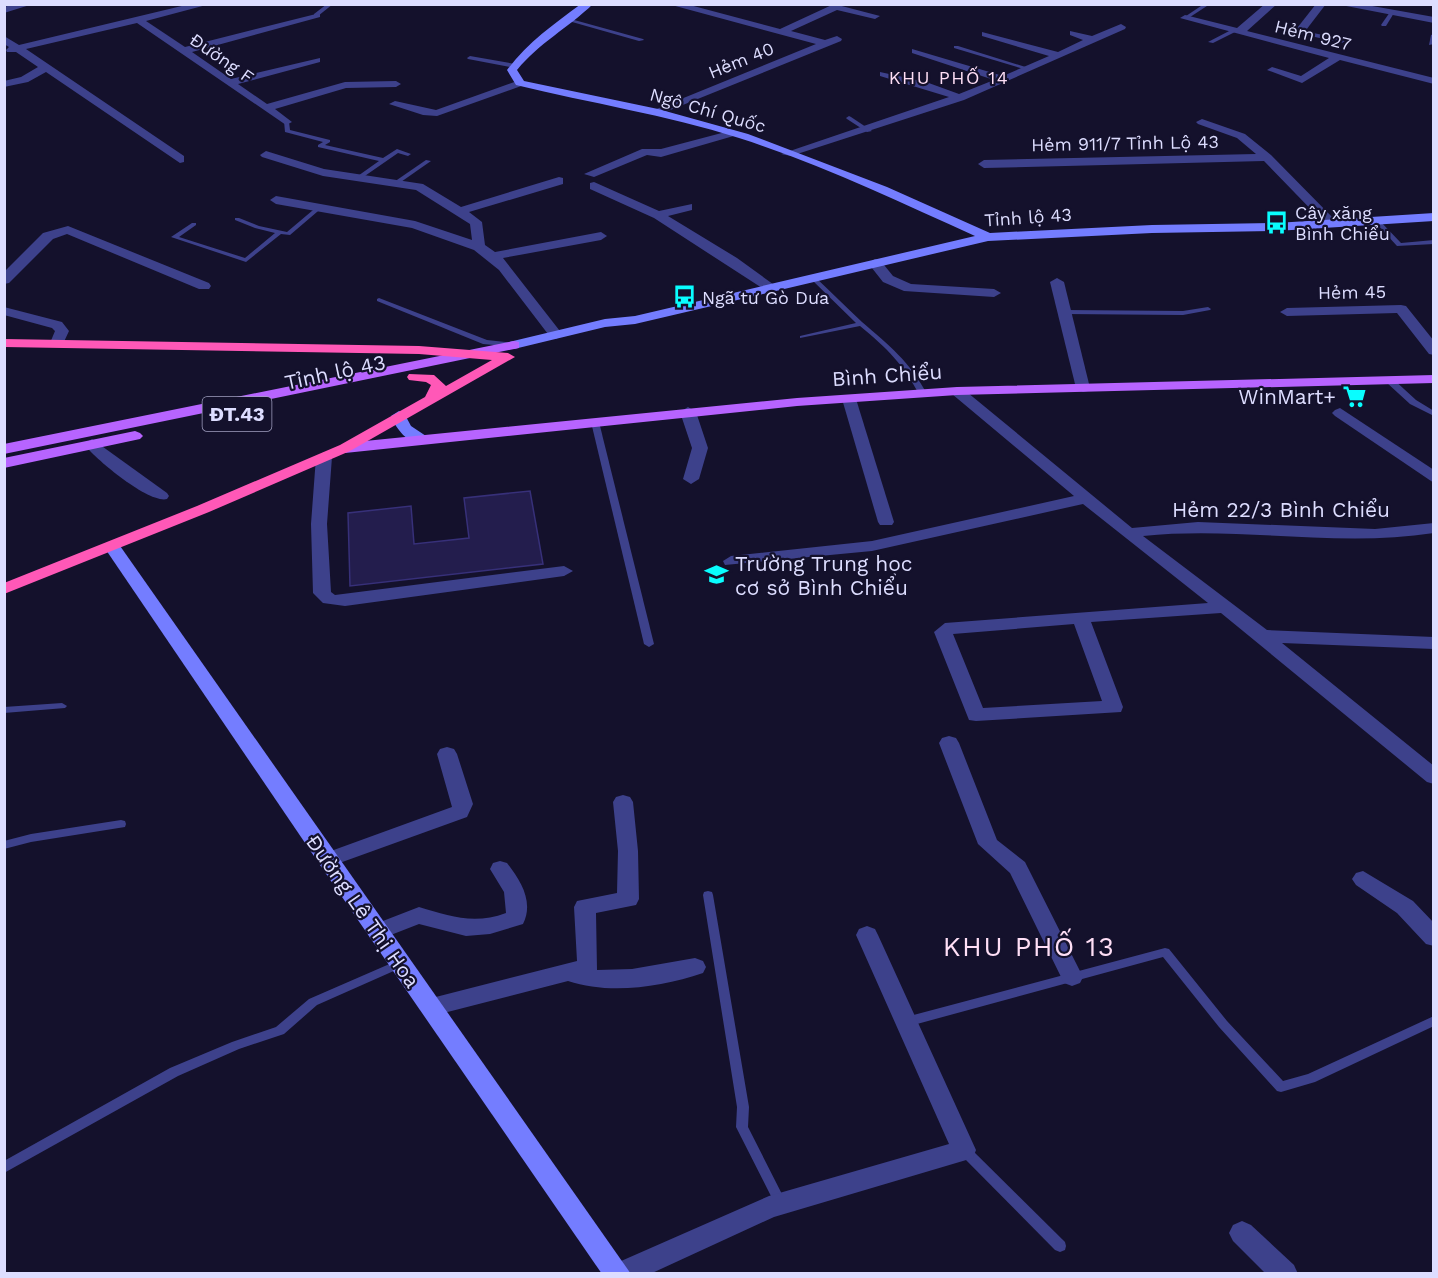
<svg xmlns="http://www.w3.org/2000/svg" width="1438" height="1278" viewBox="0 0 1438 1278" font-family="'Work Sans',sans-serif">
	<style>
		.building { fill: #231d4d; stroke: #373079; stroke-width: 1.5 }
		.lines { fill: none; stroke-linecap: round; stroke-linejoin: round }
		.lane { fill: #3d418b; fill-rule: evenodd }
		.street { fill: #3d418b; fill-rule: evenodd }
		.secondary { fill: #747dff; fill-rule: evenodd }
		.primary { fill: #b764ff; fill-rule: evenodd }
		.highway { fill: #ff58b7; fill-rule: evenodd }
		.labels { text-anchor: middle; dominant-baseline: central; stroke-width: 4.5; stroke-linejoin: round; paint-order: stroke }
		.far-street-label { font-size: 18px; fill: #ddf; stroke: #14112c }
		.far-neighbourhood-label { font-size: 18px; letter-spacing: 1.5px; fill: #ffdff6; stroke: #14112c }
		.far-poi-label { font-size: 18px; fill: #ddf; stroke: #14112c; text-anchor: start }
		.shield { fill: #14112c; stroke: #a1a0c0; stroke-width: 1.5 }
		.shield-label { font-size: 20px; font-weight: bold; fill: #ddf }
		.street-label { font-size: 21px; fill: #ddf; stroke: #14112c }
		.poi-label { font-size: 21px; fill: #ddf; stroke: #14112c; text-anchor: end }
		.near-neighbourhood-label { font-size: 27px; letter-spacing: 1.5px; fill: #ffdff6; stroke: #14112c }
	</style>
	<rect width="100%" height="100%" fill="#14112c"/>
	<polygon class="building" points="530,491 543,564 350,586 348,513 411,506 414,544 469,538 464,498"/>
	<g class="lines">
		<g class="lane">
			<polygon points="327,4 333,4 318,16 314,16 314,14"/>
			<polygon points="1204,4 1210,4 1187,19 1183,18"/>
			<polygon points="1390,12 1394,13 1386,26 1382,26 1381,25"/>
			<polygon points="567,18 643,39 644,40 639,41 565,20 565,19"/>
			<polygon points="1233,29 1236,31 1235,32 1213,43 1208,42"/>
			<polygon points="1299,30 1342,39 1345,41 1342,43 1297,33 1297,31"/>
			<polygon points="1434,34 1434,44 1429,45 1431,35"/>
			<polygon points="954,46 958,46 1032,69 1027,70 954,48"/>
			<polygon points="470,56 515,64 518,66 515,68 468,59 467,58"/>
			<polygon points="849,116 851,117 872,131 867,132 847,119 846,118"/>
			<polygon points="284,121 289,122 290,130 330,140 330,142 325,145 383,158 397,149 411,154 408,156 398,153 359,180 355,180 355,178 379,161 318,147 318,145 323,142 285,132"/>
			<polygon points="426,160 431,161 398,184 394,184 394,182"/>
			<polygon points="319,205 324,206 290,235 281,234 246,262 171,237 192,223 196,223 196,225 179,237 245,258 275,233 255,228 235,220 235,218 239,218 259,226 287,232"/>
			<polygon points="1378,220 1380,221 1401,243 1434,240 1434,244 1397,246 1376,223 1375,222"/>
			<path d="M 813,276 L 815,277 C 831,292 846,307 862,322 C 889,345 910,362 927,394 L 926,396 L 920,396 C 903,364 888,349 860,326 L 800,338 L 800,336 L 856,323 L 811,279 L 810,278 Z"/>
			<polygon points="379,298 487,340 514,343 518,345 514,347 483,344 377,301 377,299"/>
			<polygon points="1208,307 1211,309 1210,310 1183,315 1064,314 1061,312 1064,310 1183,311"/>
			<polygon points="1386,378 1392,378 1416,400 1434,411 1434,416 1410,404 1386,382"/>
			<polygon points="592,420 598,420 599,422 654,644 649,647 644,644 591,422"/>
			<polygon points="62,703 67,706 65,708 4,713 4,707"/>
			<polygon points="121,820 125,821 126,824 125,827 31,842 4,849 4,841 31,834"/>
			<polygon points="708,891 712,892 713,895 749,1107 748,1127 787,1204 785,1208 781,1210 777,1208 736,1127 737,1107 703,895 704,892"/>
			<polygon points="1165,948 1169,949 1227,1021 1283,1081 1308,1074 1434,1016 1434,1026 1315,1082 1281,1092 1277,1091 1219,1027 1163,957 906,1027 902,1025 900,1022 902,1019 906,1017"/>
			<polygon points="401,959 405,960 407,963 405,966 317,1005 284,1034 239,1049 178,1076 4,1173 4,1161 170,1068 232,1042 276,1027 309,999"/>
			<polygon points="964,1145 968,1146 1065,1242 1066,1246 1065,1250 1060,1252 1055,1250 960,1154 958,1150 960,1146"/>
		</g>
		<g class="street">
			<polygon points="14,4 33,4 4,13 4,7"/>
			<polygon points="190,4 210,4 146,21 185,47 320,13 320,17 192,52 231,79 320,58 320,62 238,84 267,104 345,82 396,81 401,84 396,87 346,88 275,109 292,122 286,125 137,23 26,49 184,156 184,162 180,163 46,72 28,82 4,87 4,81 21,77 38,67 16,52 7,52 6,50 9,47 4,44 4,36 19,45"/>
			<polygon points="668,4 686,4 780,29 834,4 880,16 875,19 837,10 791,31 825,40 837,36 842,39 841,41 658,115 654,114 654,110 816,44"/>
			<polygon points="1265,4 1277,4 1247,31 1434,78 1434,84 1340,60 1302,83 1267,70 1272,67 1301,76 1329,58 1180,18 1185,15 1237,28"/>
			<polygon points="1316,4 1326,4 1303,34 1295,34 1294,32"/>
			<polygon points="1336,4 1361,4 1434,17 1434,23"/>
			<polygon points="1121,24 1126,27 1125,29 964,100 791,156 781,154 949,97 880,76 880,72 926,82 959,94 994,80 912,53 912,49 1003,76 1049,56 982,36 982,32 1058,52 1083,40 1070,35 1070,31 1092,36"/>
			<polygon points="520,80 525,83 524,85 437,116 423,115 389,104 395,101 436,110"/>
			<polygon points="1202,119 1245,134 1271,155 1336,221 1336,227 1328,227 1264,161 984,168 978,164 984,160 1256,154 1237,138 1198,124 1196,122"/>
			<polygon points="733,130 739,133 737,135 661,157 647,155 594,177 584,174 642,149 661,149"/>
			<polygon points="266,151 324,169 423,184 461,207 559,177 563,178 563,184 469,212 482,222 485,245 495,252 601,232 607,236 601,240 503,258 563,335 556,339 551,338 499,270 474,250 412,228 276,204 270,200 276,196 415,221 472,240 470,224 416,190 323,176 262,157 260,155"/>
			<polygon points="594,182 659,211 692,204 692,210 668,216 737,258 777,287 775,290 765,290 654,218 590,189 590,183"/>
			<polygon points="68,226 209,283 211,286 209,289 199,289 67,234 53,239 9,283 4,284 4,272 43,233"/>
			<polygon points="875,259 880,260 893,276 911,284 994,289 1001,293 994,297 904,291 883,282 868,263"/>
			<polygon points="1057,278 1064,282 1090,388 1088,391 1083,392 1076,388 1050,282"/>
			<polygon points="1401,305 1406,306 1434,341 1434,355 1429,354 1397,313 1287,316 1280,312 1287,308"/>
			<polygon points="4,307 62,322 69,331 62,346 52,346 50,343 55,331 52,328 4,315"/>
			<path d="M 957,387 L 962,388 L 1132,528 L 1198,522 L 1375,529 L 1434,523 L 1434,533 C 1337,548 1240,526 1143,536 L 1267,630 L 1434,637 L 1434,649 L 1282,643 L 1434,766 L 1434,784 L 1427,782 L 1221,613 L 1091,622 L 1123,707 L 1121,712 L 976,721 L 969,720 L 934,632 L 945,623 L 1208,603 L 1083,504 L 872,551 L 725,565 L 723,561 L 731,556 L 872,541 L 1074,496 L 952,394 L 950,391 ZM 1074,624 L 1102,701 L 983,708 L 953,634 Z"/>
			<polygon points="849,395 856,399 894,522 892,525 880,525 878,522 842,399"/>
			<polygon points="688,407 696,412 708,448 699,479 691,484 683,479 692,448 680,412"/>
			<polygon points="1340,408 1434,470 1434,483 1335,416 1332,413 1335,410"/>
			<path d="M 92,439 L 167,493 L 169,496 L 167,499 C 149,504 95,459 84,444 Z"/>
			<polygon points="324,452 332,457 327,524 331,592 335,595 564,566 573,571 564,576 345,606 323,603 313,593 311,524 316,457"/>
			<polygon points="949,736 956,738 959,743 997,840 1025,862 1028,868 1083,977 1080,983 1072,986 1064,983 1010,873 978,844 939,743 942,738"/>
			<polygon points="447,747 454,749 457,754 473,804 467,817 334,865 327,868 320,865 317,860 320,855 452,807 437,754 440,749"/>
			<path d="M 623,795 L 630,797 L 633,802 L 638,851 L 639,899 L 636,905 L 596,913 L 597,970 L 632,969 L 695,958 L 703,961 L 706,967 L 703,973 C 661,987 610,995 568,981 L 432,1016 L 424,1014 L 421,1007 L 424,1000 L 577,961 L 574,907 L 577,901 L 617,893 L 618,851 L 613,802 L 616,797 Z"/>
			<path d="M 500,861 L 507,863 C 521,881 534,902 523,924 L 490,934 L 466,936 L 419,924 L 378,940 L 370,938 L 367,932 L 370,926 L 419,907 C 449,916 474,925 506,913 L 504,892 L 490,869 L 493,863 Z"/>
			<polygon points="1363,871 1413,901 1434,923 1434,946 1426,944 1397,913 1356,885 1352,879 1356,873"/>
			<polygon points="867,926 875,929 878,935 976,1150 973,1158 774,1217 650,1274 608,1274 612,1265 769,1196 949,1144 856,935 859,929"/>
			<polygon points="1242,1221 1251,1225 1294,1265 1298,1274 1266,1274 1233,1241 1229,1233 1233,1225"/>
		</g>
		<g class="secondary">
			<path d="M 581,4 L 593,4 C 568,28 539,43 517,70 L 524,81 L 658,109 L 748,134 L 887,187 L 990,233 L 1152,225 L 1276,223 L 1434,213 L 1434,221 L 1276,231 L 1152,233 L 988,241 L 635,324 L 605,327 L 514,349 L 509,348 L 509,342 L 605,319 L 635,316 L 975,236 C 898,201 820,164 739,138 C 666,115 590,103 516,85 L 507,70 C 527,43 554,24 581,4 Z"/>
			<path d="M 399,411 L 404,413 L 411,426 L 432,440 L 429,443 C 411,448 397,431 391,416 Z"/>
			<polygon points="112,542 118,543 631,1274 602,1274 320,865 104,547"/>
		</g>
		<g class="primary">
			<polygon points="514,341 519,342 519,348 4,454 4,444"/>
			<polygon points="1434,375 1434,383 957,395 797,406 345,453 337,448 345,443 797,398 957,387"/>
			<polygon points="135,431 140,433 143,436 140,439 4,468 4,458"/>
		</g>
		<polygon class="highway" points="4,339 419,346 508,353 515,357 350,451 209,512 4,594 4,583 197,506 340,445 425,397 431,385 426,382 409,380 407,377 409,374 434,375 446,386 492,360 419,354 4,347"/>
	</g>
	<defs>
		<symbol id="bus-bare" viewBox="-9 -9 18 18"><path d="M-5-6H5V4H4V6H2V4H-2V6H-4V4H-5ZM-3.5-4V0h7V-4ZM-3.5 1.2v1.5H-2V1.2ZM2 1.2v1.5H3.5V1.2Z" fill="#09fdff" stroke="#14112c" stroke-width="2.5" paint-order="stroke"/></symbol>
		<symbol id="supermarket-bare" viewBox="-9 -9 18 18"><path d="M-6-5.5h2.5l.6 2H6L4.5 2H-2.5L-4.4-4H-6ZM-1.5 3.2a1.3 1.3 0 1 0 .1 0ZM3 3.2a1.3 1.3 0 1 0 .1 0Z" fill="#09fdff" stroke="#14112c" stroke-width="2.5" paint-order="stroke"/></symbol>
		<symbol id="school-bare" viewBox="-9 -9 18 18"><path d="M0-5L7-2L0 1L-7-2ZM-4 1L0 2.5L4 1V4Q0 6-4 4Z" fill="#09fdff" stroke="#14112c" stroke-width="2.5" paint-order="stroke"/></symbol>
	</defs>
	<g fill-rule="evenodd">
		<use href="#bus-bare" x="1260" y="206" width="33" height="33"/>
		<use href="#bus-bare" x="668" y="280" width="33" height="33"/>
		<use href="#supermarket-bare" x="1338" y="380" width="33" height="33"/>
		<use href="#school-bare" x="700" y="558" width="33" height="33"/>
	</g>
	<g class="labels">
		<g class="far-street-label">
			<text transform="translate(1313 35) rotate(14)">Hẻm 927</text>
			<text transform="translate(222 58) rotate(35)">Đường F</text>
			<text transform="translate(741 60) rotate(-22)">Hẻm 40</text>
			<text transform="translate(708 110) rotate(16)">Ngô Chí Quốc</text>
			<text transform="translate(1125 143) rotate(-1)">Hẻm 911/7 Tỉnh Lộ 43</text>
			<text transform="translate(1028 217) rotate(-4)">Tỉnh lộ 43</text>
			<text transform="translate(1352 292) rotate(-1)">Hẻm 45</text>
		</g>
		<g class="far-neighbourhood-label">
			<text x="949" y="77">KHU PHỐ 14</text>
		</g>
		<g class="far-poi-label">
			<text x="1295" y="212">Cây xăng<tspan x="1295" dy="21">Bình Chiểu</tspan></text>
			<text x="702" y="297">Ngã tư Gò Dưa</text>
		</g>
		<rect class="shield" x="202.5" y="397" width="69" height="34" rx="4.5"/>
		<g class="shield-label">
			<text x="237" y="414">ĐT.43</text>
		</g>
		<g class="street-label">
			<text transform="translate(335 372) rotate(-12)">Tỉnh lộ 43</text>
			<text transform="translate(887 375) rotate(-4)">Bình Chiểu</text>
			<text x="1281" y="509">Hẻm 22/3 Bình Chiểu</text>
			<text transform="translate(363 911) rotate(55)">Đường Lê Thị Hoa</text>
		</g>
		<g class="poi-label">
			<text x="1336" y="396">WinMart+</text>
			<text x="735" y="563" text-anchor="start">Trường Trung học<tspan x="735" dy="24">cơ sở Bình Chiểu</tspan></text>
		</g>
		<g class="near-neighbourhood-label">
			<text x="1029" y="947">KHU PHỐ 13</text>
		</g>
	</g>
	<rect width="1438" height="1278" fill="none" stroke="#ddddff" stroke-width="12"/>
</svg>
